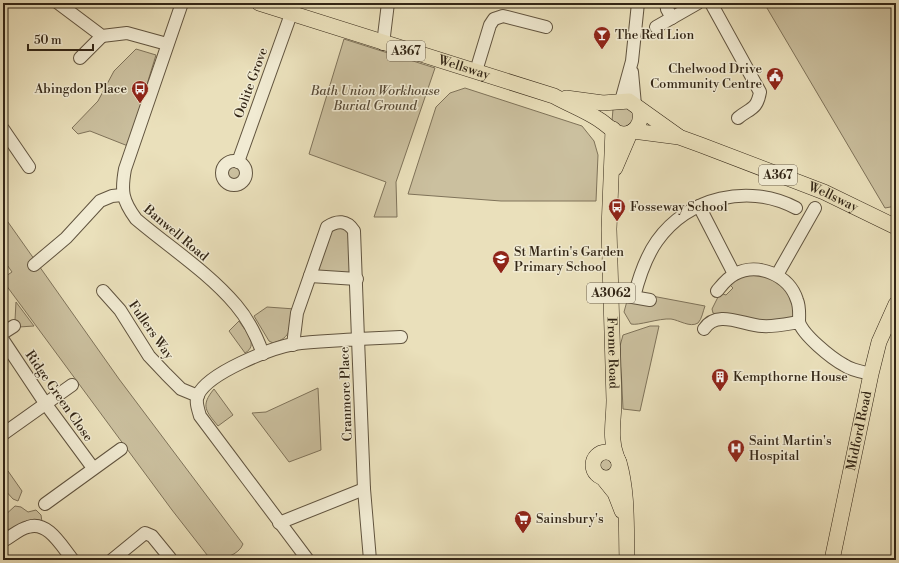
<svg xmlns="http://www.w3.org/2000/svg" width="899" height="563" viewBox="0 0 899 563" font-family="'Libre Bodoni',serif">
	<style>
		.green { fill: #cbc09f; stroke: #7f735a }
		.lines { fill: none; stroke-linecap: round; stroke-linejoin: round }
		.minor-casing { stroke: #61543f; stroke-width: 14 }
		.major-casing { stroke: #332616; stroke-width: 16 }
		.minor { stroke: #f1ebd3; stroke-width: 12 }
		.major { stroke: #eae0bb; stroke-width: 15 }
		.labels { text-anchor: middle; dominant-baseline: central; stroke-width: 3; stroke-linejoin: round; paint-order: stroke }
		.shield { fill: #f1ebd3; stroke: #6c614f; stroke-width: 1 }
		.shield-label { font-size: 12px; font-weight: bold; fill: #332616 }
		.poi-label { font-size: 13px; fill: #332616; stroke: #f1ebd3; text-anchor: start }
		.street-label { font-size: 13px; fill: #332616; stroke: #f1ebd3 }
		.park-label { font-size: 13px; font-style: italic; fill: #594c38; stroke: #f1ebd3 }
	</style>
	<rect width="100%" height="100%" fill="#eae0bb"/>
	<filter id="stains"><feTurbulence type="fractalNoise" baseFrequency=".005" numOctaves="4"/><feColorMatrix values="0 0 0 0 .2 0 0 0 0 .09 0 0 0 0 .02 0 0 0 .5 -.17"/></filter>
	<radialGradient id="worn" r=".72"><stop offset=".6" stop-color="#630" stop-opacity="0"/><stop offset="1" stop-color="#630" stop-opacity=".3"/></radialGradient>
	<g class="green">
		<polygon points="764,3 896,3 896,206 885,208"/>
		<polygon points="344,39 435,68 396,182 397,217 374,217 386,182 309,154"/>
		<polygon points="136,49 156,55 128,146 90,131 78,134 72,128 98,101 114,71"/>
		<polygon points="465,88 582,126 594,141 598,155 596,201 501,201 408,194 436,107 450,93"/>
		<polygon points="632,108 635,121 623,129 612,121 613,109"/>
		<circle cx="234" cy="173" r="8"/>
		<path d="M 3,215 L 119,379 L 243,544 C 239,555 222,560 211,560 L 172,510 L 3,281 L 3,278 L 12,272 L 3,259 Z"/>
		<polygon points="336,228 343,228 351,235 353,276 314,273 330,234"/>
		<path d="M 754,272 L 777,279 L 794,299 L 795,317 C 778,329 732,319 713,313 L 712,309 L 720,293 L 726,295 L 733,288 L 728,283 Z"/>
		<path d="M 652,296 L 705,306 C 703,311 702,319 698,323 C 690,328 679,320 671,319 C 659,318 638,326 631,324 L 624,312 L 627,301 Z"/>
		<polygon points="16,302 34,326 19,327 15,320"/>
		<path d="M 267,307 L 295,309 C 290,327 292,338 273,343 L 269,341 L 254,316 Z"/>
		<path d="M 239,321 C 246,332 259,345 245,353 L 229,331 Z"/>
		<polygon points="650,326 659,326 640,411 623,409 620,346 623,335"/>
		<polygon points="318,388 321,450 289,462 252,413 266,412"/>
		<path d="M 214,389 L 233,415 L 218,426 C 206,411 200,406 214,389 Z"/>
		<circle cx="606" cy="465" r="7"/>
		<polygon points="3,469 8,471 22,491 18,501 13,499 3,488"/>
		<polygon points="15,506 21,507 28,512 36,510 41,515 42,522 3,537 3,517"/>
	</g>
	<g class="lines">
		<defs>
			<g id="minor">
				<polyline points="58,3 102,36 127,33 167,44"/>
				<path d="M 182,3 L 125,169 C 121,191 122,200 136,219 C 169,247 208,272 236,305 C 248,319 257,337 263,354"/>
				<polyline points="666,3 667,9 672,18"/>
				<path d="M 711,3 L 760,92 C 757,110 750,108 738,118"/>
				<polyline points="656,27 698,3"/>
				<polyline points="383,44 388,3"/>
				<polyline points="80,58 102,36"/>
				<polyline points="476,71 490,25 494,19 503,16 546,27"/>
				<polyline points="632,72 635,105"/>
				<polyline points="621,101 632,61 638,3"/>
				<polyline points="3,129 29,167"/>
				<circle cx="234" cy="173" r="12"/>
				<polyline points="238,162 291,14"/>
				<polyline points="699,206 734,274"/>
				<polyline points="34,265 66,238 100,201 112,196 122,195"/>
				<polyline points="777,275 815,208"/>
				<polyline points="310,276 357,279"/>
				<polyline points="103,291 120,310 149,356 166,374 181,389 198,396"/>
				<path d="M 717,291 C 722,285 727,278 735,274 C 758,262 789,275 797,300 C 800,307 799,315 799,322"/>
				<polyline points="621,295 650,300"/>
				<path d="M 634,297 C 639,277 645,258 657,241 C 688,197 749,183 796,208"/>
				<path d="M 704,329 C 717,309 743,325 762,326 C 775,327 787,324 799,322 C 803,335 831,358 844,365 C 851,370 862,372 871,374"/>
				<polyline points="3,333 14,326"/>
				<polyline points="3,340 45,403 93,468"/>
				<path d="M 293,345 L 297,313 L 327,227 C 337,220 347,220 354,231 L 358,339 L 401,337"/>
				<polyline points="3,434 72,385"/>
				<polyline points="45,504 121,449"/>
				<polyline points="279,523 364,489"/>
				<path d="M 3,541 C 11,537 19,529 28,527 C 48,520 62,547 73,560"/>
				<polyline points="112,560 145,533 152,536 170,558"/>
				<path d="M 308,560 L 200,416 C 198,409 195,401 198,395 C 208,373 271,348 294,344 C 315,341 337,341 358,339 L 364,489 L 370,560"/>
			</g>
			<g id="major">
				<path id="s1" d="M 259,3 L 554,96 C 568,104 584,110 598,119 C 605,123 611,130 618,133 C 634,138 644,122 639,109"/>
				<polyline points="566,98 603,103 629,101 678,136"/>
				<path id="s2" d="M 613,129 L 609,229 L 614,400 C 614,420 609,438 617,458"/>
				<path id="s3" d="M 633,131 L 679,137 L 701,145 L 824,192 L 896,227"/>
				<polyline points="615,168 630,133"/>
				<circle cx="606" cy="465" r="13"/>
				<path d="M 619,462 C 628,493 626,527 627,560"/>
				<polyline points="603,478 615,493 622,511"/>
				<path id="s4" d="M 832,560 L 871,374 L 879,342 L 896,304"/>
			</g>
		</defs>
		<use href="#minor" class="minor-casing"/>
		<use href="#major" class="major-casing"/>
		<use href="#minor" class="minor"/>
		<use href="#major" class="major"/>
	</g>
	<defs>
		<symbol id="bar-pin" viewBox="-11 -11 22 30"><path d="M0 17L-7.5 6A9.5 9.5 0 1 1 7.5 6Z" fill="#8f2418" stroke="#f1ebd3"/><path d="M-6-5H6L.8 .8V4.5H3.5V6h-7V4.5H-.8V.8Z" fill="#fff"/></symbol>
		<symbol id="civic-pin" viewBox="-11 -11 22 30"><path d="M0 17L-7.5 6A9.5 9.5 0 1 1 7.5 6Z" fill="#8f2418" stroke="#f1ebd3"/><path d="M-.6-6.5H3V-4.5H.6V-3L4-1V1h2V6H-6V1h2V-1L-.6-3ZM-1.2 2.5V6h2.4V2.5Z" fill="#fff"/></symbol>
		<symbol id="bus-pin" viewBox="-11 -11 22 30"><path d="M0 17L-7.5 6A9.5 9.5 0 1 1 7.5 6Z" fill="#8f2418" stroke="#f1ebd3"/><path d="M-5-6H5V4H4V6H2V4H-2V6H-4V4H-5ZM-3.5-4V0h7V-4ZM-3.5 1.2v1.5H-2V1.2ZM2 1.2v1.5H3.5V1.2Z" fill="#fff"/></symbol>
		<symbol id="school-pin" viewBox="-11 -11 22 30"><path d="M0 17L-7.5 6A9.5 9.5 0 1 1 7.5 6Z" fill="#8f2418" stroke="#f1ebd3"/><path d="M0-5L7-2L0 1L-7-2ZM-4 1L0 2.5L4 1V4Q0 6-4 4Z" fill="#fff"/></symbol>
		<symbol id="building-pin" viewBox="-11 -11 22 30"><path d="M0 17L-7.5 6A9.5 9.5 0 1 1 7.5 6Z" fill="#8f2418" stroke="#f1ebd3"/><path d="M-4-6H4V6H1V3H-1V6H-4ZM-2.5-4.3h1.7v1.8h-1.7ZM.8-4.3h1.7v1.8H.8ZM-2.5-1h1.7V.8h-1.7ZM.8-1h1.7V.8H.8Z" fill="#fff"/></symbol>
		<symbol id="hospital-pin" viewBox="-11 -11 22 30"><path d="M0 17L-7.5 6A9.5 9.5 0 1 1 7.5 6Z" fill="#8f2418" stroke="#f1ebd3"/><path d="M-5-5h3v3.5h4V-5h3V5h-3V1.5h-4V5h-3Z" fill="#fff"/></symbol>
		<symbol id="supermarket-pin" viewBox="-11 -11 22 30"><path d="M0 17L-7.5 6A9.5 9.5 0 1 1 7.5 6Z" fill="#8f2418" stroke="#f1ebd3"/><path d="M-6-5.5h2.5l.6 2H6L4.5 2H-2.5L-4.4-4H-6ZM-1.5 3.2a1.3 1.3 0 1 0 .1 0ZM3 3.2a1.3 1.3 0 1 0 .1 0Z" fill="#fff"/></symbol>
	</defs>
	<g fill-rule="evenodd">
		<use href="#bar-pin" x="592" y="25" width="20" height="27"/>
		<use href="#civic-pin" x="765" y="66" width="20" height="27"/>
		<use href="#bus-pin" x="130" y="79" width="20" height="27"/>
		<use href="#bus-pin" x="607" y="197" width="20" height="27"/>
		<use href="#school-pin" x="491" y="249" width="20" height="27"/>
		<use href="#building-pin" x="710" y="367" width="20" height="27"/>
		<use href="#hospital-pin" x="726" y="438" width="20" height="27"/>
		<use href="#supermarket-pin" x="513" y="509" width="20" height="27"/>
	</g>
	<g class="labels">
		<g class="shield">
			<rect x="387" y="41" width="38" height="20" rx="3"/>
			<rect x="759" y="165" width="38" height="20" rx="3"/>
			<rect x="587" y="283" width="48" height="20" rx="3"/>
		</g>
		<g class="shield-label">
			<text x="406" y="51">A367</text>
			<text x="778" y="175">A367</text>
			<text x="611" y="293">A3062</text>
		</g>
		<g class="poi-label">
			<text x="615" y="35">The Red Lion</text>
			<text x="762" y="69" text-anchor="end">Chelwood Drive<tspan x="762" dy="15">Community Centre</tspan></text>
			<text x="127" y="89" text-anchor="end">Abingdon Place</text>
			<text x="630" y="207">Fosseway School</text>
			<text x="514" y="252">St Martin's Garden<tspan x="514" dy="15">Primary School</tspan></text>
			<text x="733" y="377">Kempthorne House</text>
			<text x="749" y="441">Saint Martin's<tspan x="749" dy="15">Hospital</tspan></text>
			<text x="536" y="519">Sainsbury's</text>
		</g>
		<g class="street-label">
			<text stroke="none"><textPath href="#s1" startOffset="215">Wellsway</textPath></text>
			<text transform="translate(251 83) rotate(-70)">Oolite Grove</text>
			<text stroke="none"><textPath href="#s3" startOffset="212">Wellsway</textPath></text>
			<text transform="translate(176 233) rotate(40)">Banwell Road</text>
			<text transform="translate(151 330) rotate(55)">Fullers Way</text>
			<text stroke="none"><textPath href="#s2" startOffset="224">Frome Road</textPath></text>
			<text transform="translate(346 394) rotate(-92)">Cranmore Place</text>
			<text transform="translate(59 396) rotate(55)">Ridge Green Close</text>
			<text stroke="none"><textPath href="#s4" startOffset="132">Midford Road</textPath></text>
		</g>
		<g class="park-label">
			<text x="375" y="91">Bath Union Workhouse<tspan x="375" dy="15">Burial Ground</tspan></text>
		</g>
	</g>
	<rect width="899" height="563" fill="none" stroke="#eae0bb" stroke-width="16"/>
	<rect x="4" y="4" width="891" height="555" fill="none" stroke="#332616" stroke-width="2"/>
	<rect x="8" y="8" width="883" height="547" fill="none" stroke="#332616"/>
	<path d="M28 44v6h65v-6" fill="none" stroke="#332616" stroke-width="2"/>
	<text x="34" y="44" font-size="12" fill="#332616" stroke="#f1ebd3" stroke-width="3" paint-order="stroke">50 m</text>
	<rect width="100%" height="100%" filter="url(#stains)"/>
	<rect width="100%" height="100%" fill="url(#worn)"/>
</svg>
